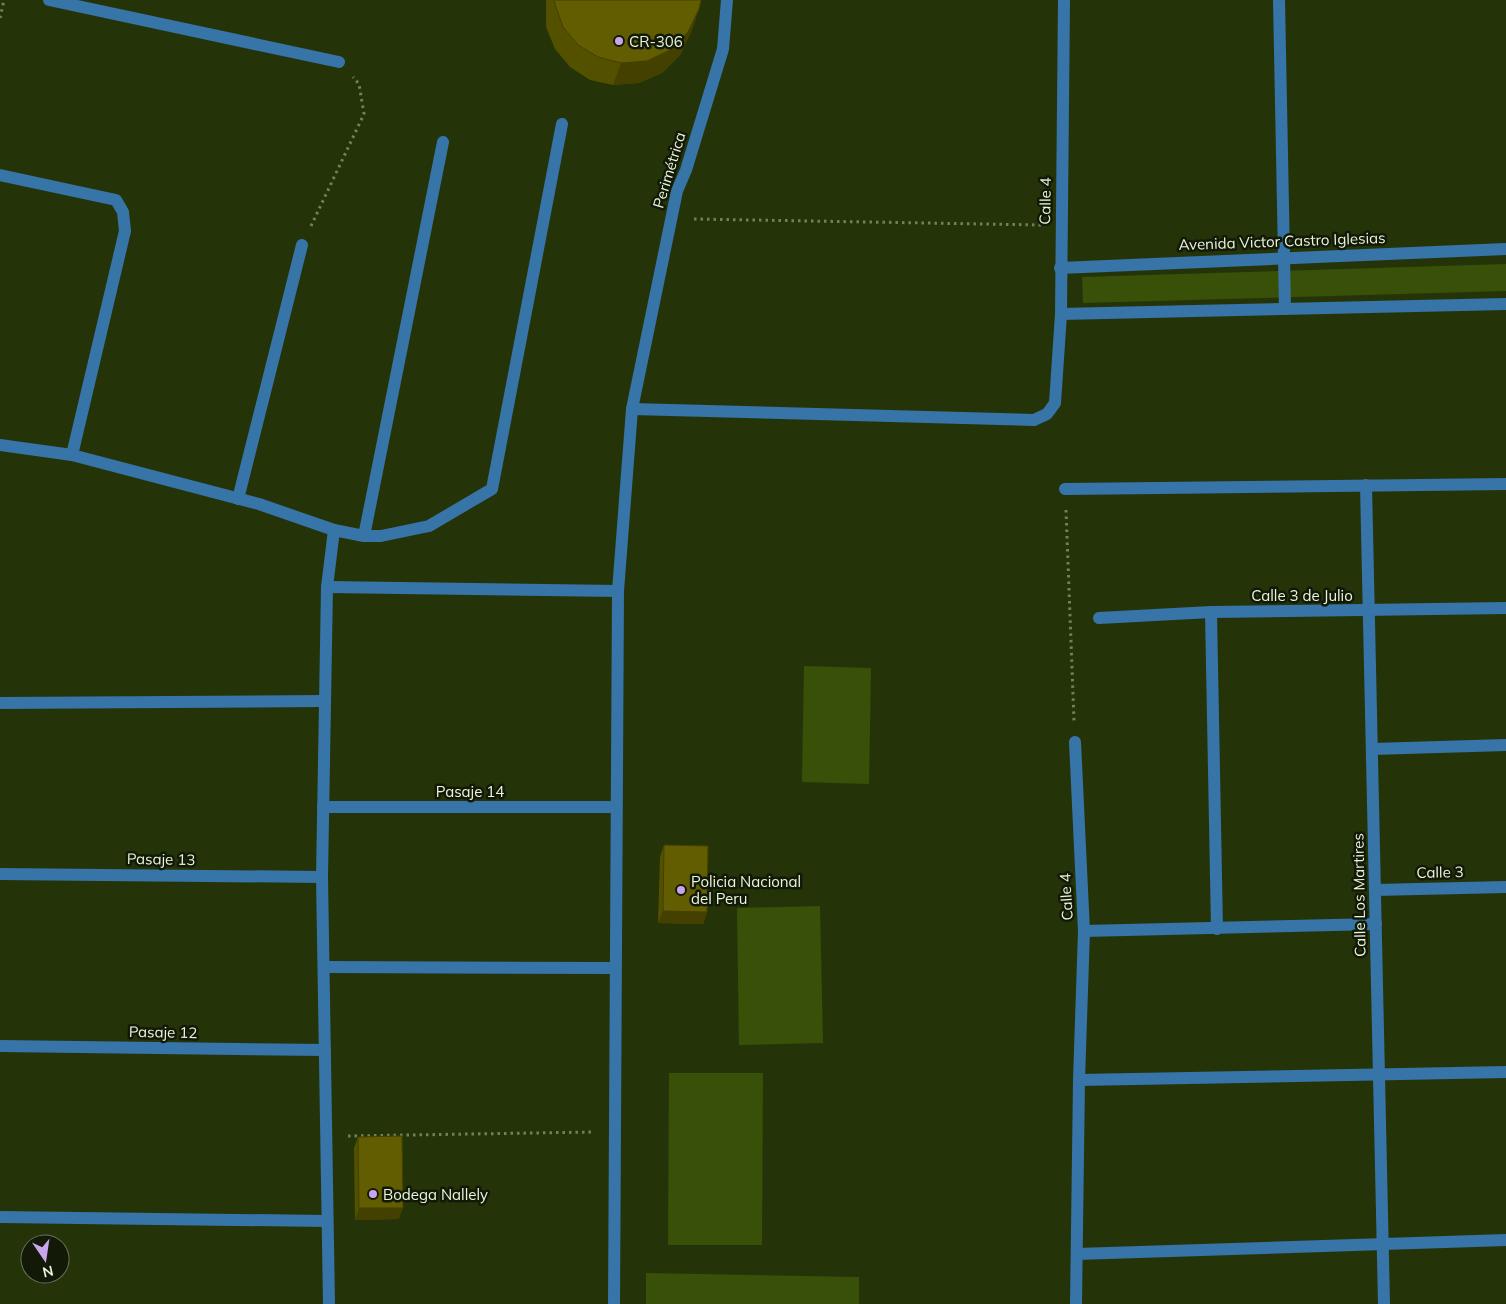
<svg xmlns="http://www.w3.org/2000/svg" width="1506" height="1304" viewBox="0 0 1506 1304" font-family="Mulish,sans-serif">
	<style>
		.green { fill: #395008 }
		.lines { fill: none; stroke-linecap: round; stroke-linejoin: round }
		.path { stroke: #73805c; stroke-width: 3; stroke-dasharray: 2.5 4; stroke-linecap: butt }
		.minor { stroke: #3774a7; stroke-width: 12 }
		.wall { fill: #535000 }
		.shaded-wall { fill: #444100 }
		.building { fill: #615d00; stroke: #444100 }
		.poi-dot { fill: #c9a5ee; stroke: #121907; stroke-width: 2 }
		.labels { text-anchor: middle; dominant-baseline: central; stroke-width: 5; stroke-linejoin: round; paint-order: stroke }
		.poi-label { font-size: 15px; fill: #eaf5dc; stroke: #121907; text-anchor: start }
		.street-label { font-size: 15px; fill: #eaf5dc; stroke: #121907 }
	</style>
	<rect width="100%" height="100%" fill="#253408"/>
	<g class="green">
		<polygon points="1506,264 1506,291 1083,303 1082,277"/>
		<polygon points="804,666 871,668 869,784 802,782"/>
		<polygon points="820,906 823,1043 739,1045 737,908"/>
		<polygon points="669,1073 763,1073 762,1245 668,1245"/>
		<polygon points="646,1273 859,1277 859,1304 646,1304"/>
	</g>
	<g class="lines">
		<g class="path">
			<polyline points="0,18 4,0"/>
			<polyline points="694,219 1041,225"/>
			<polyline points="311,226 364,114 359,84 353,77"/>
			<polyline points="1066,510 1074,721"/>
			<polyline points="348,1136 594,1132"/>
		</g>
		<g class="minor">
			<polyline points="49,0 339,62"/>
			<polyline points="1279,0 1285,309"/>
			<polyline points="0,175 116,200 123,212 125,231 72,455"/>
			<polyline points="1060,268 1506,249"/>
			<polyline points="1061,314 1506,304"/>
			<polyline points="632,409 1034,420 1047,414 1055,403 1061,314 1064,0"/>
			<polyline points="0,445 72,455 259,504 334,530 364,536 381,536 429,526 492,489 562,124"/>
			<polyline points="1366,485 1384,1304"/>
			<polyline points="1065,489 1506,484"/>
			<polyline points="238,499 302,245"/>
			<polyline points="364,536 443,142"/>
			<polyline points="327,587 618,591"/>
			<polyline points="1211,612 1217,929"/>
			<polyline points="1099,618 1211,612 1506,608"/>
			<polyline points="0,703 324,701"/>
			<polyline points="1075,742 1084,931 1079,1080 1076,1304"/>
			<polyline points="1372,749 1506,745"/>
			<polyline points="323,807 616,807"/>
			<polyline points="0,874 322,877"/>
			<polyline points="1375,890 1506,887"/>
			<polyline points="1084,931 1376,924"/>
			<polyline points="324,967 615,968"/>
			<polyline points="0,1046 325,1050"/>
			<polyline points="1079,1080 1506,1072"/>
			<polyline points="0,1217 326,1221"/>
			<polyline points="1077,1254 1506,1240"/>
			<polyline points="329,1304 322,877 327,587 334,530"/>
			<polyline points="614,1304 618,591 632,409 677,191 686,170 723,49 727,0"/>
		</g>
	</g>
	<g class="wall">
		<polygon points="546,0 701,0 699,9 691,32 680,55 662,73 639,83 613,85 590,80 570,67 555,49 546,27"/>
		<polygon points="664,845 707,912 703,924 658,923 660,857"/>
		<polygon points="358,1137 399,1219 355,1220 354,1148"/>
	</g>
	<g class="shaded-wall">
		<polygon points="699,9 691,32 680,55 662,73 639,83 613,85 621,63"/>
		<polygon points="663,911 707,912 703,924 658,923"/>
		<polygon points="359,1208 403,1208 399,1219 355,1220"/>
	</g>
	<g class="building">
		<polygon points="554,0 701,0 699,9 688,32 670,50 647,61 621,63 598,57 578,45 563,27 555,4"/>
		<polygon points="664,845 708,846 707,912 663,911"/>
		<polygon points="402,1136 403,1208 359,1208 358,1137"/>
	</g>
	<g class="poi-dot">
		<circle cx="619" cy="41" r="5"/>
		<circle cx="681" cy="890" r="5"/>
		<circle cx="373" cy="1194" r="5"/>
	</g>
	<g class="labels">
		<g class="poi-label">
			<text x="629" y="41">CR-306</text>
			<text x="691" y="881">Policia Nacional<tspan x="691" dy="17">del Peru</tspan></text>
			<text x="383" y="1194">Bodega Nallely</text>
		</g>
		<g class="street-label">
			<text transform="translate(669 170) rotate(-73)">Perimétrica</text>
			<text transform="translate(1045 201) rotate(-89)">Calle 4</text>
			<text transform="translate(1282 241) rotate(-2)">Avenida Victor Castro Iglesias</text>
			<text x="1302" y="595">Calle 3 de Julio</text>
			<text x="470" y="791">Pasaje 14</text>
			<text transform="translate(161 859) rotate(1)">Pasaje 13</text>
			<text transform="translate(1440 872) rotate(-1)">Calle 3</text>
			<text transform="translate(1359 895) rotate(-91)">Calle Los Martires</text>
			<text transform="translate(1066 897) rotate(-93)">Calle 4</text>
			<text transform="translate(163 1032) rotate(1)">Pasaje 12</text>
		</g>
	</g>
	<g transform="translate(45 1259) rotate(167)"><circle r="24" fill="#121907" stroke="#68715c"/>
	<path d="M0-4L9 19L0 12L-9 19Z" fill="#c9a5ee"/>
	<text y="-8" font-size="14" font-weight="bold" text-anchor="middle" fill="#eaf5dc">N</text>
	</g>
</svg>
